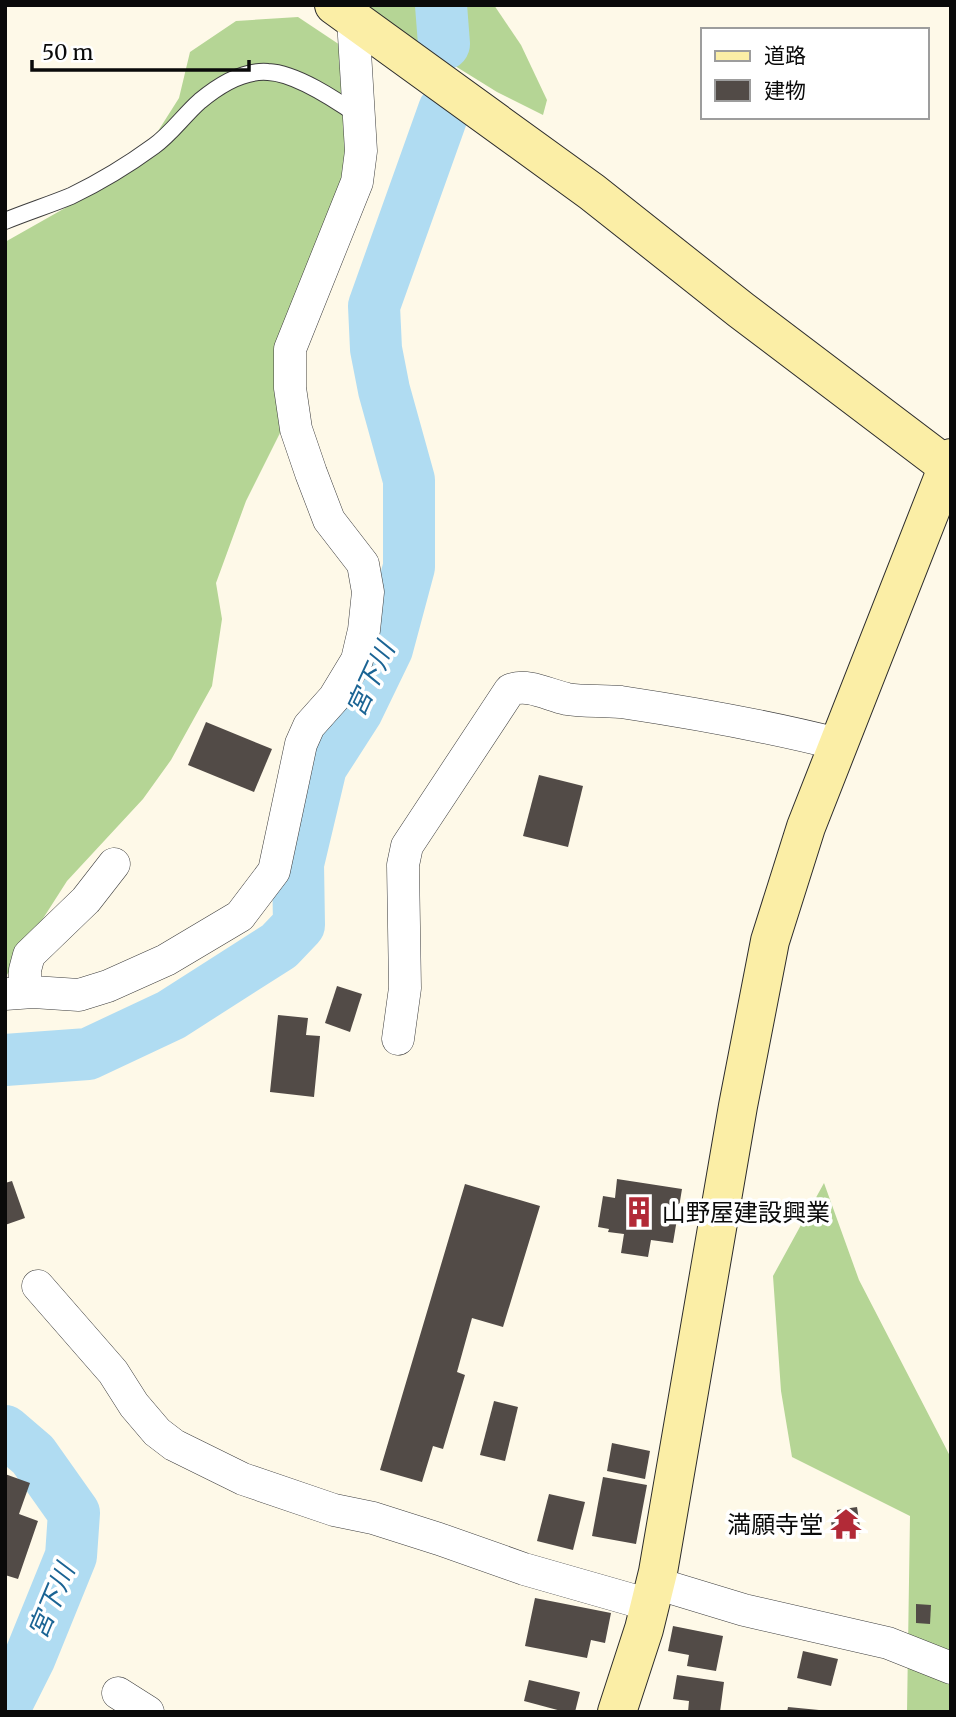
<svg xmlns="http://www.w3.org/2000/svg" width="956" height="1717" viewBox="0 0 956 1717" font-family="Merriweather,'Noto Sans JP',serif">
	<style>
		.forest { fill: #b5d595 }
		.lines { fill: none; stroke-linecap: round; stroke-linejoin: round }
		.river { stroke: #b0dcf2; stroke-width: 52 }
		.building { fill: #524b47 }
		.lane-casing { stroke: #3d3d3d; stroke-width: 18 }
		.street-casing { stroke: #3d3d3d; stroke-width: 33 }
		.secondary-casing { stroke: #2c2c2c; stroke-width: 40 }
		.lane { stroke: #fff; stroke-width: 16 }
		.street { stroke: #fff; stroke-width: 32 }
		.secondary { stroke: #fbeea6; stroke-width: 38 }
		.labels { text-anchor: middle; dominant-baseline: central; stroke-width: 7; stroke-linejoin: round; paint-order: stroke }
		.poi-label { font-size: 24px; fill: #0a0a0a; stroke: #fff; text-anchor: start }
		.water-label { font-size: 26px; font-style: italic; fill: #1b6494; stroke: #fff }
	</style>
	<rect width="100%" height="100%" fill="#fef9e8"/>
	<g class="forest">
		<polygon points="364,5 494,5 521,45 547,100 543,115 497,92 368,12"/>
		<polygon points="298,17 343,47 353,144 344,197 321,234 274,355 281,431 246,501 216,583 222,619 212,686 171,760 143,799 67,881 5,978 5,242 134,169 179,98 190,52 236,21"/>
		<polygon points="824,1183 859,1280 951,1458 951,1712 907,1712 910,1516 792,1457 781,1391 773,1276"/>
	</g>
	<g class="lines">
		<g class="river">
			<polyline points="441,5 444,44"/>
			<polyline points="5,1060 88,1054 171,1015 279,946 299,925 298,864 321,767 357,711 387,649 409,567 409,480 384,390 376,349 374,306 444,110"/>
			<polyline points="5,1431 33,1455 74,1513 71,1556 30,1657 5,1707"/>
		</g>
	</g>
	<g class="building">
		<polygon points="206,722 272,749 254,792 188,765"/>
		<polygon points="539,775 583,786 568,847 523,836"/>
		<polygon points="337,986 362,994 350,1032 325,1023"/>
		<polygon points="278,1015 308,1018 306,1035 320,1036 314,1097 270,1092"/>
		<polygon points="617,1179 682,1189 673,1243 651,1240 648,1257 621,1253 624,1234 608,1232 609,1229 598,1227 603,1196 615,1198"/>
		<polygon points="12,1181 25,1218 5,1225 5,1183"/>
		<polygon points="465,1184 540,1206 503,1327 472,1318 457,1372 465,1375 443,1449 433,1446 422,1482 380,1470"/>
		<polygon points="494,1401 518,1407 505,1461 480,1455"/>
		<polygon points="612,1443 650,1451 645,1479 607,1471"/>
		<polygon points="5,1474 30,1483 19,1514 38,1521 18,1579 5,1575"/>
		<polygon points="603,1477 647,1485 636,1544 592,1536"/>
		<polygon points="549,1494 585,1502 573,1550 537,1541"/>
		<polygon points="857,1507 861,1533 846,1535 845,1526 832,1528 831,1521 838,1520 837,1510"/>
		<polygon points="535,1598 611,1613 605,1643 591,1640 587,1658 525,1646"/>
		<polygon points="916,1604 931,1605 930,1624 916,1623"/>
		<polygon points="673,1626 723,1636 716,1671 687,1666 689,1655 668,1651"/>
		<polygon points="803,1651 838,1659 831,1686 797,1678"/>
		<polygon points="677,1675 724,1682 720,1712 688,1712 689,1701 673,1699"/>
		<polygon points="529,1680 580,1692 575,1712 565,1712 524,1701"/>
		<polygon points="788,1707 819,1710 819,1712 787,1712"/>
	</g>
	<g class="lines">
		<defs>
			<path id="lane" d="M 5,221 C 27,212 49,205 71,196 C 100,182 128,165 154,146 C 171,134 184,115 200,101 C 218,86 243,70 268,72 C 296,73 336,100 359,116"/>
			<g id="street">
				<polyline points="25,992 25,970 29,955 86,900 114,864"/>
				<polyline points="5,994 33,992 79,995 108,986 166,960 240,916 274,871 301,744 309,726 334,698 357,660 364,630 368,592 363,564 329,520 311,473 296,429 290,388 290,349 357,182 361,151 353,19"/>
				<path d="M 398,1039 L 405,988 L 403,865 L 407,846 L 510,690 C 529,683 548,695 567,699 C 584,702 603,700 621,702 C 694,713 767,726 838,744"/>
				<polyline points="38,1286 113,1372 134,1405 157,1432 174,1445 243,1479 334,1510 373,1518 439,1539 524,1569 650,1605"/>
				<polyline points="655,1583 744,1610 888,1643 951,1668"/>
				<polyline points="118,1693 148,1712"/>
			</g>
			<g id="secondary">
				<polyline points="334,5 592,192 741,310 951,469"/>
				<polyline points="617,1712 644,1629 658,1572 738,1106 770,941 806,827 951,458"/>
			</g>
		</defs>
		<use href="#lane" class="lane-casing"/>
		<use href="#street" class="street-casing"/>
		<use href="#secondary" class="secondary-casing"/>
		<use href="#lane" class="lane"/>
		<use href="#street" class="street"/>
		<use href="#secondary" class="secondary"/>
	</g>
	<defs>
		<symbol id="building-bare" viewBox="-9 -9 18 18"><path d="M-4-6H4V6H1V3H-1V6H-4ZM-2.5-4.3h1.7v1.8h-1.7ZM.8-4.3h1.7v1.8H.8ZM-2.5-1h1.7V.8h-1.7ZM.8-1h1.7V.8H.8Z" fill="#b22a37" stroke="#fff" stroke-width="2.5" paint-order="stroke"/></symbol>
		<symbol id="temple-bare" viewBox="-9 -9 18 18"><path d="M0-6L5-2H3V0L6.5 2.5H4V6H1.5V3h-3V6H-4V2.5H-6.5L-3 0V-2H-5Z" fill="#b22a37" stroke="#fff" stroke-width="2.5" paint-order="stroke"/></symbol>
	</defs>
	<g fill-rule="evenodd">
		<use href="#building-bare" x="617" y="1190" width="44" height="44"/>
		<use href="#temple-bare" x="824" y="1502" width="44" height="44"/>
	</g>
	<g class="labels">
		<g class="poi-label">
			<text x="662" y="1212">山野屋建設興業</text>
			<text x="823" y="1524" text-anchor="end">満願寺堂</text>
		</g>
		<g class="water-label">
			<text transform="translate(370 679) rotate(-65)">宮下川</text>
			<text transform="translate(51 1601) rotate(-67)">宮下川</text>
		</g>
	</g>
	<rect width="956" height="1717" fill="none" stroke="#0a0a0a" stroke-width="14"/>
	<rect x="701" y="28" width="228" height="91" fill="#ffffff" stroke="#9d9d9d" stroke-width="2"/>
	<rect x="715" y="51" width="35" height="10" fill="#fbeea6" stroke="#9d9d9d" stroke-width="2"/>
	<text x="764" y="63" font-size="21" fill="#0a0a0a">道路</text>
	<rect x="715" y="80" width="35" height="21" fill="#524b47" stroke="#9d9d9d" stroke-width="2"/>
	<text x="764" y="98" font-size="21" fill="#0a0a0a">建物</text>
	<path d="M32 60v10h217v-10" fill="none" stroke="#0a0a0a" stroke-width="3.5"/>
	<text x="42" y="60" font-size="21" fill="#0a0a0a" stroke="#ffffff" stroke-width="5" paint-order="stroke">50 m</text>
</svg>
